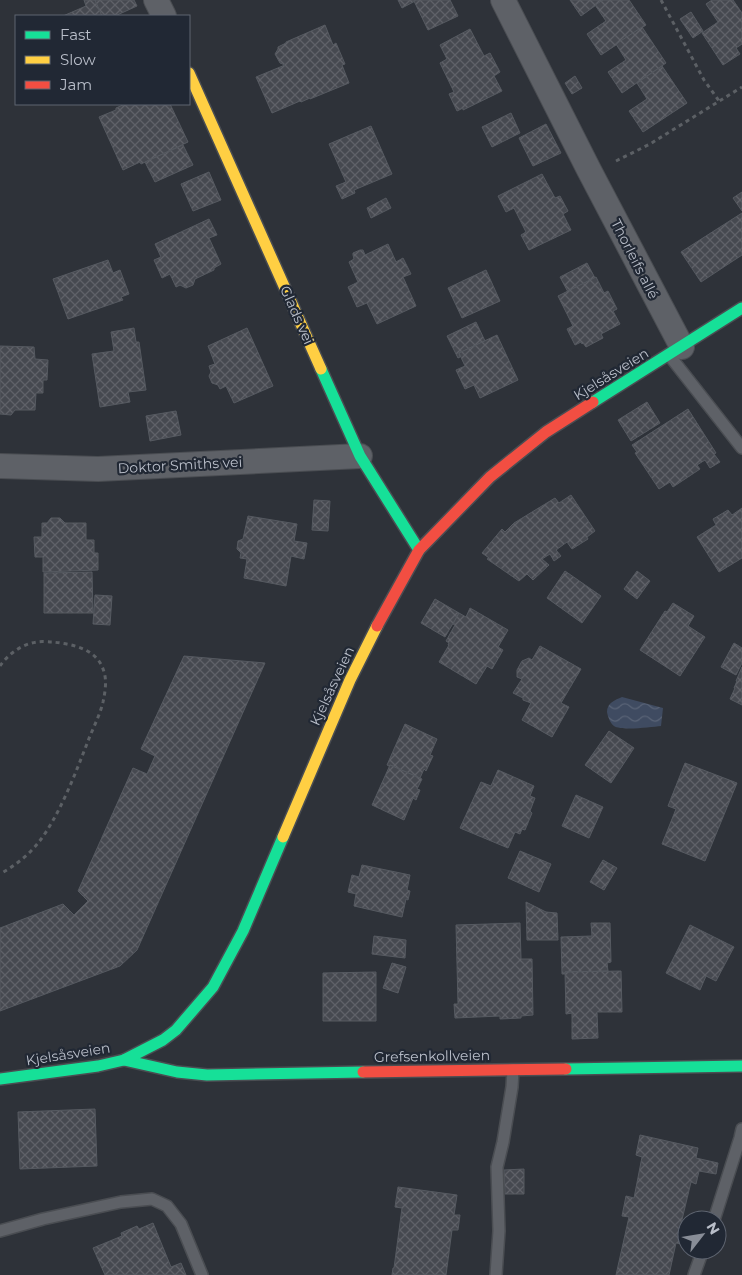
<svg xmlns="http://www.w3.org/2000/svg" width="742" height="1275" viewBox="0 0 742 1275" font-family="Montserrat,sans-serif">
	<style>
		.water { fill: url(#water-waves) }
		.building { fill: url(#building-cross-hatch); stroke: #565a61 }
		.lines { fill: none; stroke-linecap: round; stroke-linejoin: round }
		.lane-casing { stroke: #4a4d52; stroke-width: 14 }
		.street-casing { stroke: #4a4d52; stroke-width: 26 }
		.fast-casing { stroke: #4a4d52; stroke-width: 14 }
		.slow-casing { stroke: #4a4d52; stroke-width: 14 }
		.jam-casing { stroke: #4a4d52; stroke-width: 14 }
		.path { stroke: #5c6065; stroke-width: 3; stroke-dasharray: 4 4; stroke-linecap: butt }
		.lane { stroke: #5e6167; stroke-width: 11 }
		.street { stroke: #5e6167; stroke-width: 24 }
		.fast { stroke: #16e098; stroke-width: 11 }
		.slow { stroke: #ffcf43; stroke-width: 11 }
		.jam { stroke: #f24e42; stroke-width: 11 }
		.labels { text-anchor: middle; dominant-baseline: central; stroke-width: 4.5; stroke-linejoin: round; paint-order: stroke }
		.street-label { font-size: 14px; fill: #b9bec9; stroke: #212834 }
	</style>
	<defs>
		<pattern id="water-waves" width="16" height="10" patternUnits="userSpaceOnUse" patternTransform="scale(1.25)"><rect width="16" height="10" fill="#3f4b61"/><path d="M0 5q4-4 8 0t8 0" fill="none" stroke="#596376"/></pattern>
		<pattern id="building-cross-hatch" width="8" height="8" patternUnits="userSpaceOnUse" patternTransform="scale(1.25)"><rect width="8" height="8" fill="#464950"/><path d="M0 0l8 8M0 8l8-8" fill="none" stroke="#5f6168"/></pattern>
	</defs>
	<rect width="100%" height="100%" fill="#2e3239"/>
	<path class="water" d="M 622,697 L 663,708 L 661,726 C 651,727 622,731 614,726 C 610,723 608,717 607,712 C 607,703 615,700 622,697 Z"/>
	<g class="building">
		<polygon points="84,0 95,0 102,16 63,16 86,6"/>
		<polygon points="95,0 134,0 137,6 115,16 102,16"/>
		<polygon points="398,0 417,0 402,8"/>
		<polygon points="416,0 450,0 458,16 428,30 414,1"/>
		<polygon points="570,0 603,0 581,16"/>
		<polygon points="603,0 629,0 646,25 601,55 587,34 606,21 595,5"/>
		<polygon points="712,0 733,0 742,13 742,44 736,48 740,54 723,65 702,33 718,22 706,4"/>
		<polygon points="691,12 703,31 693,38 680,19"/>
		<polygon points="325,25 333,45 336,43 345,64 342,65 349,83 310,99 310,98 301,102 300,101 272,113 256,77 285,65 280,63 275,54 278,49 278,47 286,43 286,42"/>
		<polygon points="642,27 666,63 622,93 608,72 626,60 616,44"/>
		<polygon points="470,29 484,56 490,53 500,72 494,76 502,91 463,110 463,108 457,111 449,94 454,92 440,63 447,59 440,45"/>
		<polygon points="662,66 687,103 643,132 629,111 647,99 637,83"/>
		<polygon points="575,76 582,88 572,94 565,83"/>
		<polygon points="125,104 170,104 188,142 141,164 140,162 123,170 99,117 116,110 116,108"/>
		<polygon points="511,113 520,133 492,147 482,127"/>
		<polygon points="546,124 561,153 533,166 519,138"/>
		<polygon points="371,126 392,174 354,190 355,193 342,199 336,186 346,182 329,144"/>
		<polygon points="183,145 193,165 155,182 145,162"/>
		<polygon points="209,172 221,200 193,211 181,184"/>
		<polygon points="542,174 555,198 560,196 568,211 563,214 571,230 529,250 521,235 526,232 514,208 506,212 498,196"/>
		<polygon points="742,192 742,211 733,198"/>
		<polygon points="386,198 391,208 371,218 367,208"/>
		<polygon points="742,213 742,255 701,282 681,252"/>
		<polygon points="209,219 217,235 209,238 221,264 214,268 214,270 195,279 193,285 186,288 180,285 176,287 170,274 162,278 154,260 161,257 155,244"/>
		<polygon points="388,244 396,262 403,258 411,274 403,277 416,306 377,324 367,303 357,307 348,287 358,282 349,262 354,259 353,255 353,253 360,250 363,250 365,255"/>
		<polygon points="108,260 113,273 120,270 129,294 121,297 123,300 68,319 53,279"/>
		<polygon points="587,263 595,278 568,292 560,277"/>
		<polygon points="486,270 500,301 462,318 448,288"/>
		<polygon points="596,277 604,293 608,291 617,309 613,311 620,324 601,334 603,338 586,347 583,343 582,344 581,342 575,345 567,329 573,326 558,296"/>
		<polygon points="476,322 485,341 459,353 460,357 458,358 447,336"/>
		<polygon points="134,328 136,342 139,342 146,390 128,392 130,402 100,407 92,354 114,351 111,332"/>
		<polygon points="247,328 273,386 234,403 226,386 220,389 218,385 212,383 209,376 211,372 209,366 215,364 208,346"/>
		<polygon points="497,335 518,380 480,398 474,385 465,389 456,370 465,366 459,353"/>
		<polygon points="0,346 34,347 35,359 48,360 47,380 43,380 43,393 36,393 35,410 15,410 11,415 0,414"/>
		<polygon points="647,402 660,423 631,441 618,420"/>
		<polygon points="688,409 716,453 714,454 720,462 710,468 705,460 697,465 700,469 673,487 670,482 659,489 635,453 637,452 632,445"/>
		<polygon points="176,411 181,435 150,441 146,416"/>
		<polygon points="571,495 595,531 587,537 588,539 572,549 567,542 556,550 561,556 554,561 550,554 542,559 549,565 533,580 527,574 519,581 487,559 489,558 482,553 502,529 505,532 514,523 555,498 559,503"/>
		<polygon points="314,500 330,501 328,531 312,530"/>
		<polygon points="742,508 742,558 719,572 697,537 716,525 713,519 728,510 732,515"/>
		<polygon points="248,516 297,524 294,541 307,543 304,559 291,556 286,586 244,578 247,559 240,558 241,553 237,549 238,541 243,539"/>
		<polygon points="51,518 60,518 65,523 86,523 86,540 94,540 94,553 98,553 98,570 43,572 43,557 35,557 34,537 42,537 42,523 47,523"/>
		<polygon points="565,571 601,596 582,623 547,598"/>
		<polygon points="637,571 650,581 637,599 624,589"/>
		<polygon points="92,572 93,613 44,613 44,573"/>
		<polygon points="95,595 112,596 110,625 93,624"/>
		<polygon points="435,599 459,613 445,637 421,623"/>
		<polygon points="673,603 694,616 688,626 705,637 680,676 640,650 665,611 667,612"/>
		<polygon points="470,608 508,630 498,647 503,650 492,669 487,666 476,684 439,662 449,645 448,645 449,643 446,641 455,625 453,624 459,613 466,617"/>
		<polygon points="734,643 742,648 742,663 736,675 721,667"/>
		<polygon points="540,646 581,669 561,703 569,707 552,737 522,720 531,703 523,700 523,698 513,693 522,679 517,677 517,670 522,661 529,658 532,660"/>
		<polygon points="184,656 265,663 137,950 120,966 0,1011 0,928 63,904 74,915 88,901 78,891 133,768 147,774 155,756 141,749"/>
		<polygon points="742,667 742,705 730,699 735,688 734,688 737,681 736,681"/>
		<polygon points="405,724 437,739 430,755 433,756 426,771 424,769 420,778 390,765 389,766 387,765"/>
		<polygon points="609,731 634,748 611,783 585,765"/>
		<polygon points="685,763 737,783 705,861 662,844 676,809 668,806"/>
		<polygon points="390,765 422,779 417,789 420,790 416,800 413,798 404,820 372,805"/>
		<polygon points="498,770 534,786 530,796 535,798 530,811 532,813 525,830 522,829 520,834 515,832 508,848 460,828 481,782 491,786"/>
		<polygon points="576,795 603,807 589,838 562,826"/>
		<polygon points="520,851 551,864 539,892 508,878"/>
		<polygon points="603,860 617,868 604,890 590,882"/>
		<polygon points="362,865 410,875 407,890 410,891 408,900 406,899 402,917 354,906 356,894 348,892 352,875 359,877"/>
		<polygon points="526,902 546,912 557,913 558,940 527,940"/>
		<polygon points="520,923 521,959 532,959 533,1015 521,1016 521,1018 500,1019 500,1016 455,1018 454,1004 458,1004 456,925"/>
		<polygon points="591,923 610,923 611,962 607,963 608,971 565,972 565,974 562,974 561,937 592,936"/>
		<polygon points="690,925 734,947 716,981 706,976 700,990 666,973"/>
		<polygon points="374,936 406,940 405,958 372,954"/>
		<polygon points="392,963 406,967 398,993 383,988"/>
		<polygon points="621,971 622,1012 597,1012 598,1038 572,1039 572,1013 566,1014 565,972"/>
		<polygon points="376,972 376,1021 323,1021 323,973"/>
		<polygon points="95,1109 97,1166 20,1169 18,1112"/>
		<polygon points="640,1135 698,1148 696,1158 718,1163 716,1174 699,1171 696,1184 691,1182 680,1228 685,1230 682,1244 676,1243 669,1275 616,1275 629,1217 622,1216 626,1196 634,1198 642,1157 636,1155"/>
		<polygon points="524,1169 524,1194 505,1194 504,1170"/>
		<polygon points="398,1187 457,1195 454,1215 460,1215 458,1230 452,1230 446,1275 392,1275 393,1268 394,1268 402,1208 395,1207"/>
		<polygon points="153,1223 171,1267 181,1263 186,1275 105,1275 93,1248 122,1236 121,1233 137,1226 139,1229"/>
	</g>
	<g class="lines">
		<defs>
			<g id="lane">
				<polyline points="669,355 742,448"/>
				<polyline points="714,1220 740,1138 742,1129"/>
				<polyline points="0,1231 43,1219 121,1202 152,1199 167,1206 181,1224 202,1275"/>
				<polyline points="496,1275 499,1231 497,1167 503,1142 512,1087 513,1070"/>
				<polyline points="694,1275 703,1250"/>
			</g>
			<g id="street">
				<polyline points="156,0 164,16"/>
				<polyline points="503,0 589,170 682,347"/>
				<polyline points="0,466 98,469 360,456"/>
			</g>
			<g id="fast">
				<polyline points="321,369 360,456 419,550"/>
				<polyline points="593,402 742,308"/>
				<polyline points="124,1060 177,1072 207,1075 363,1072"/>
				<polyline points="566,1069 742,1066"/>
				<polyline points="0,1079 98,1066 124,1060 163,1040 176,1030 213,987 243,931 283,837"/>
			</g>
			<g id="slow">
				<polyline points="189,73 321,369"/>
				<polyline points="283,837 350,680 377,626"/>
			</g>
			<g id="jam">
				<polyline points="377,626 419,550 490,477 546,432 593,402"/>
				<polyline points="363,1072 566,1069"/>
			</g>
		</defs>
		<use href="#lane" class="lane-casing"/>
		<use href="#street" class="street-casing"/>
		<use href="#fast" class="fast-casing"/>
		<use href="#slow" class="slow-casing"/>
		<use href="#jam" class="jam-casing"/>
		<g class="path">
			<polyline points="661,0 704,80 719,101"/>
			<polyline points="616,161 650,144 742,87"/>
			<path d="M 0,666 C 8,654 22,644 37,642 C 42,641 48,642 52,642 C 73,644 98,649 104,672 C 107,681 105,693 103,702 C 100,715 93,728 88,741 C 76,772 59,817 38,843 C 28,856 14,866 0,874"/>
		</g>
		<use href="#lane" class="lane"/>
		<use href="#street" class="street"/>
		<use href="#fast" class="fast"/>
		<use href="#slow" class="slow"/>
		<use href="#jam" class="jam"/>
	</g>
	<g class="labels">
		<g class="street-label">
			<text transform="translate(635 259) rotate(63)">Thorleifs allé</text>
			<text transform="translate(297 315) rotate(66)">Glads vei</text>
			<text transform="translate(611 374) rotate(-32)">Kjelsåsveien</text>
			<text transform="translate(180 465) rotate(-3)">Doktor Smiths vei</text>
			<text transform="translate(332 686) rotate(-65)">Kjelsåsveien</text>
			<text transform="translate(68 1054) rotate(-9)">Kjelsåsveien</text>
			<text transform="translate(432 1056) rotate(-1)">Grefsenkollveien</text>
		</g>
	</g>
	<rect x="15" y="15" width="175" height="90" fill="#212834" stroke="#5e6470"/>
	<rect x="25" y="31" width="25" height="8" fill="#16e098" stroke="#5e6470"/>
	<text x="60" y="40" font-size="15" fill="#b9bec9">Fast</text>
	<rect x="25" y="56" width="25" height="8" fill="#ffcf43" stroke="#5e6470"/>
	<text x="60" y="65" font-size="15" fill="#b9bec9">Slow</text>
	<rect x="25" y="81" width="25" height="8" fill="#f24e42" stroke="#5e6470"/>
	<text x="60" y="90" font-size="15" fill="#b9bec9">Jam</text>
	<g transform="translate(702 1235) rotate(59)"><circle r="24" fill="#212834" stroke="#5e6470"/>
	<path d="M0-4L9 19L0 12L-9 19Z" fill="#888d97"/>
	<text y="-8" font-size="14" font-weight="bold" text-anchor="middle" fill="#b9bec9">N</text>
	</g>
</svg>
